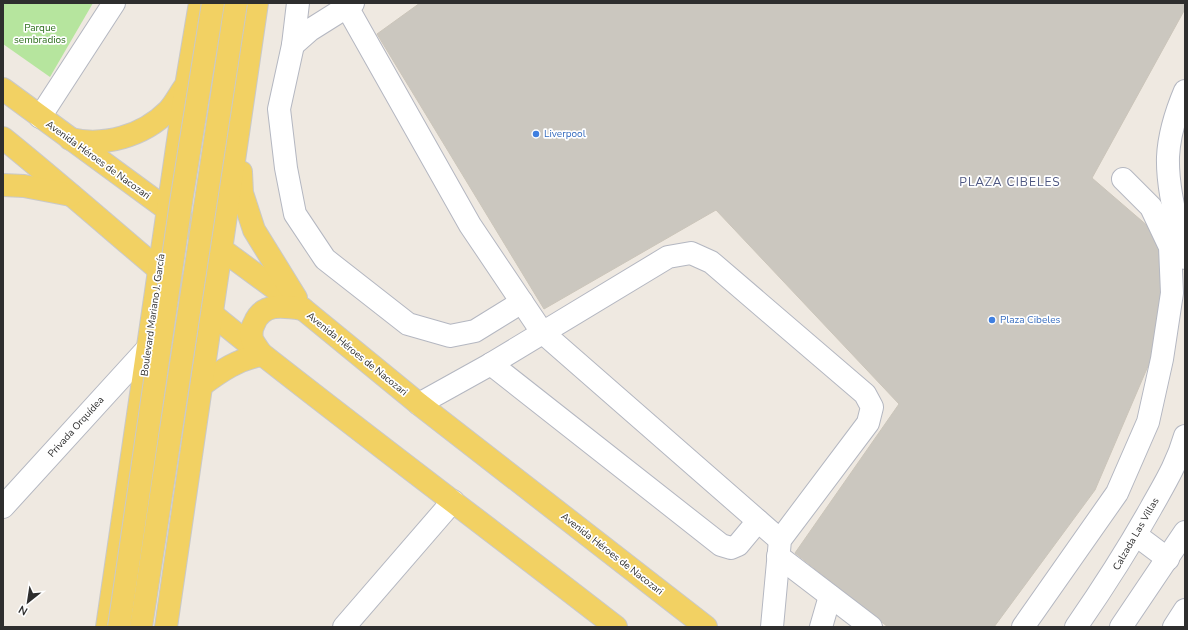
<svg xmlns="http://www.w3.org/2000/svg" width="1188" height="630" viewBox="0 0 1188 630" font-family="'Nunito Sans',sans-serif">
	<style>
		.green { fill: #b6e59e }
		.building { fill: #cbc7bf; stroke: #cbc5ba }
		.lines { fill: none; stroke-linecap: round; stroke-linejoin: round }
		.minor-casing { stroke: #b4b7c1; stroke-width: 24 }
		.major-casing { stroke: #c9c9c9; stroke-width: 24 }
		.minor { stroke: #fff; stroke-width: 22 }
		.major { stroke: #f2d163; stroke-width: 22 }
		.major-bridge-casing { stroke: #c9c9c9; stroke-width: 24; stroke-linecap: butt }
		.major-bridge { stroke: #f2d163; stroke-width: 22 }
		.shop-dot { fill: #3f7fe0; stroke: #fff; stroke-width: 1.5 }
		.labels { text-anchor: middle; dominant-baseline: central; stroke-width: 3.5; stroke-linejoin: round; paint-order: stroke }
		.park-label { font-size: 10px; fill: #2c6e1b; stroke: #fff }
		.shop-label { font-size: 10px; fill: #366cbe; stroke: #fff; text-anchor: start }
		.street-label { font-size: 10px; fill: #2e2e2e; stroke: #fff }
		.quarter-label { font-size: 12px; letter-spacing: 1px; fill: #4d5680; stroke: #fff }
	</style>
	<rect width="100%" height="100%" fill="#efe9e1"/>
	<polygon class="green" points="3,3 93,3 50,77 3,44"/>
	<polygon class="building" points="420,3 1185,3 1185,9 1092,178 1164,240 1163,331 1095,490 994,627 888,627 795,553 899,404 716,210 544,309 377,34"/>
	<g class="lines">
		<defs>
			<g id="minor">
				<polyline points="298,3 293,45 310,30 353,3"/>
				<polyline points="347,7 470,225 542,332 780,540"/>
				<polyline points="293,45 279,109 286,168 295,214 325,259 408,324 450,336 475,331 522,302"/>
				<polyline points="40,117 114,3"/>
				<path d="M 1185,258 C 1178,225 1167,190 1168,157 C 1169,135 1177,110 1185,91"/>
				<polyline points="491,364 721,545 731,548 738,545 758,521"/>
				<polyline points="419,404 491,364 668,257 691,253 711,262 865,394 872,407 868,423 780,540 772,627"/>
				<polyline points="3,507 148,348"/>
				<polyline points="1136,535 1168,559"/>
				<polyline points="778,556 871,627"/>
				<polyline points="344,627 453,501"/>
				<polyline points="821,627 830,596"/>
				<polyline points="1023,627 1117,493 1148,422 1162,359 1172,293 1170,247 1151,207 1123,179"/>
				<path d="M 1076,627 C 1103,588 1128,549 1151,508 C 1165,483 1177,464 1185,436"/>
				<polyline points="1121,627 1185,532"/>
				<polyline points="1174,627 1185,610"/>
			</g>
			<g id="major">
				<polyline points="3,89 303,309 419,404 706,627"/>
				<path d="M 3,138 C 91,209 174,286 263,355 C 380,447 499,536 616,627"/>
				<path d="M 70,139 C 104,147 143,136 168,111 C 174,105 179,95 184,88"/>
				<polyline points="241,172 242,193 254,230 296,298"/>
				<polyline points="3,185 24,186 71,195"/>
				<path d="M 202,385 C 221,371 238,359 262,355 C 259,350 254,344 252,339 C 251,333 251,329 254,324 C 262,302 284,306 303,309"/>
				<polyline points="107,627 186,86 200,3"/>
				<polyline points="166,627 257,3"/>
			</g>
		</defs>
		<use href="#minor" class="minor-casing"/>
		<use href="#major" class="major-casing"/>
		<use href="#minor" class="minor"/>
		<use href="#major" class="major"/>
		<defs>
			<g id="major-bridge">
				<polyline points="119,627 182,196 213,3"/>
				<polyline points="141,627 236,3"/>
			</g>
		</defs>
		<use href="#major-bridge" class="major-bridge-casing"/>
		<use href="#major-bridge" class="major-bridge"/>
	</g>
	<g class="shop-dot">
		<circle cx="536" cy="134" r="4"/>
		<circle cx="992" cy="320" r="4"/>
	</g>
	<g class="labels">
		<g class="park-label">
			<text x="40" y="28">Parque<tspan x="40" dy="12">sembradios</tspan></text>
		</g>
		<g class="shop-label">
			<text x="544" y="134">Liverpool</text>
			<text x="1000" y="320">Plaza Cibeles</text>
		</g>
		<g class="street-label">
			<text transform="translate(98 160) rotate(36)">Avenida Héroes de Nacozari</text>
			<text transform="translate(153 315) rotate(-82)">Boulevard Mariano J. García</text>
			<text transform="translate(357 354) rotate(39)">Avenida Héroes de Nacozari</text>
			<text transform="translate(76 427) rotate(-48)">Privada Orquídea</text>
			<text transform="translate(1136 534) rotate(-60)">Calzada Las Villas</text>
			<text transform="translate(612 554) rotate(38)">Avenida Héroes de Nacozari</text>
		</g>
		<g class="quarter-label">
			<text x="1010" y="182">PLAZA CIBELES</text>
		</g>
	</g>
	<rect width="1188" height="630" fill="none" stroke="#2e2e2e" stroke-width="8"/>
	<g transform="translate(28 602) rotate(210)" stroke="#ffffff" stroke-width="3" paint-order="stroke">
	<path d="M0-3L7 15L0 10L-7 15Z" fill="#2e2e2e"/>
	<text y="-6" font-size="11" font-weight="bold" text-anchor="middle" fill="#2e2e2e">N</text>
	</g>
</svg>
